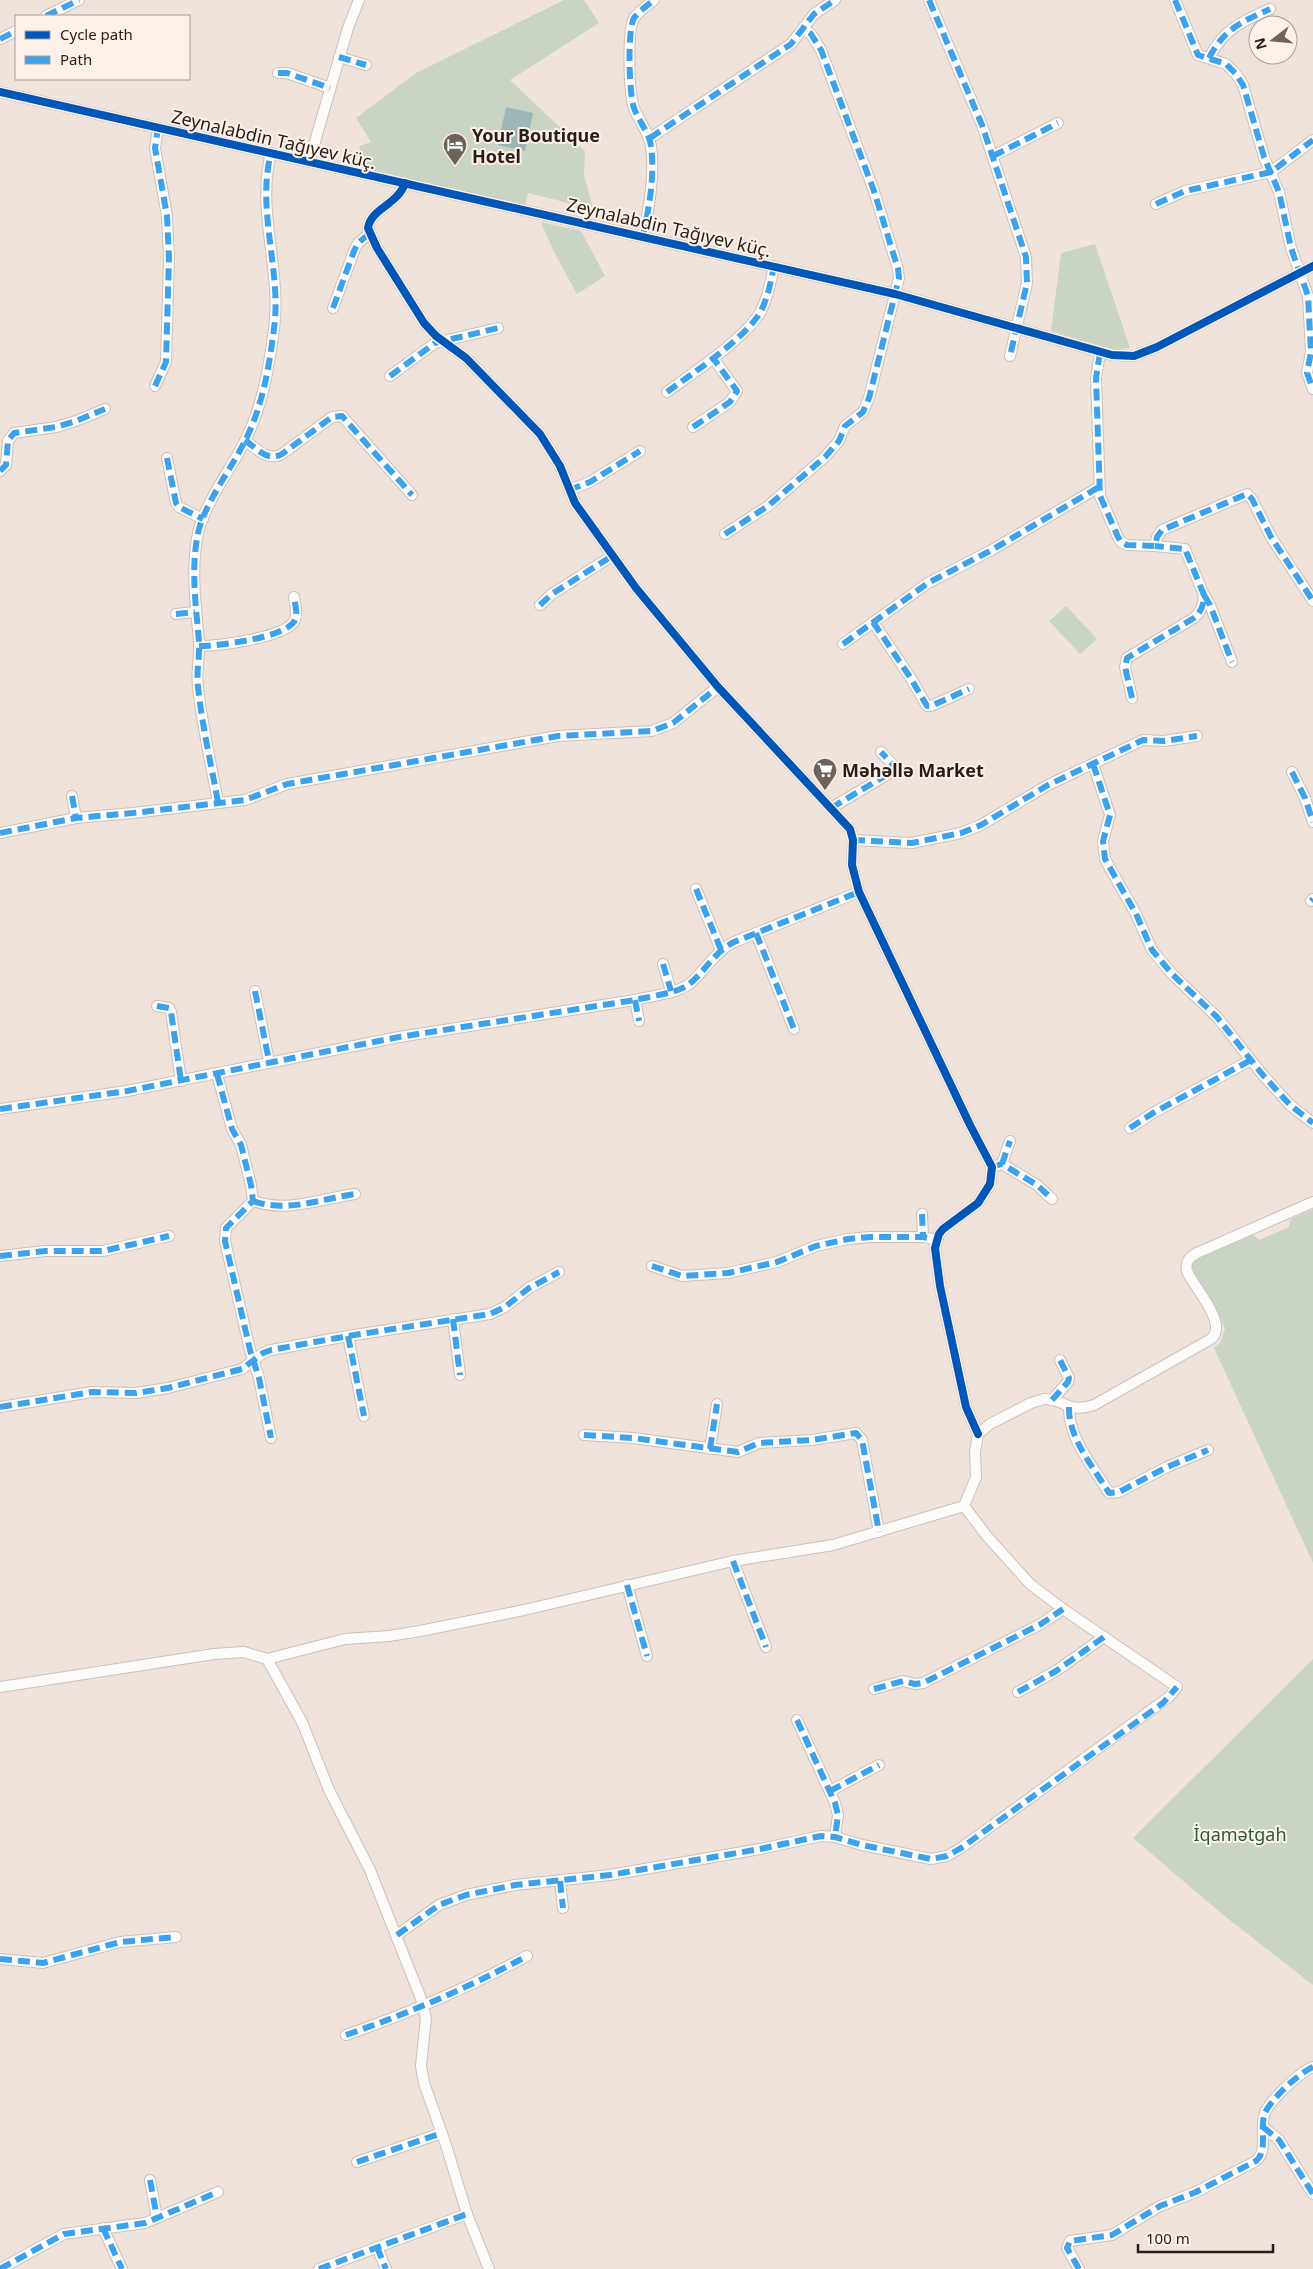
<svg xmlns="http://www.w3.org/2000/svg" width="1313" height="2269" viewBox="0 0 1313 2269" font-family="'Noto Sans',sans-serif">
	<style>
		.green { fill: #c9d4c4 }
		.water { fill: #9bb7b7 }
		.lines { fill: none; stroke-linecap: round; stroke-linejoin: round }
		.minor-casing { stroke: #cbc1bc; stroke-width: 12 }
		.minor { stroke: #fdfbfa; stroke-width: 10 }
		.quiet { stroke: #3ea2ea; stroke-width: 6; stroke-dasharray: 12 6; stroke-linecap: butt }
		.cycleway-casing { stroke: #fef1e9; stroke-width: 11 }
		.cycleway { stroke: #0057b8; stroke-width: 8 }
		.labels { text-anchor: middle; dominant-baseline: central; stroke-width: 4; stroke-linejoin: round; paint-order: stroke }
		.poi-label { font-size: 18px; font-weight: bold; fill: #251e19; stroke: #fef1e9; text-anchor: start }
		.street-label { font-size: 18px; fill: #251e19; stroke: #fef1e9 }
		.park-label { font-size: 18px; fill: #295d3c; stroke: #fef1e9 }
	</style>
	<rect width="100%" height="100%" fill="#efe3dc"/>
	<g class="green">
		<polygon points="564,0 584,0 599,23 510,80 585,151 584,175 593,209 528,193 525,205 358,167 360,146 371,142 356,118 416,73"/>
		<polygon points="541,222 581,231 605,276 577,294 554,252"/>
		<polygon points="1095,244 1130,348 1113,349 1051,331 1061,253"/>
		<polygon points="1066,606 1097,639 1080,654 1049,621"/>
		<polygon points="1313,1209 1313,1563 1214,1348 1221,1342 1225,1328 1190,1266 1192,1262 1252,1235 1260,1240 1289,1227 1291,1219"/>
		<polygon points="1313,1659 1313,1985 1222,1914 1133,1838"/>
	</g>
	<polygon class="water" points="506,107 533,113 525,151 498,145"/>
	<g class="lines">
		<defs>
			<g id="minor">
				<polyline points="929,0 982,125 1026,257 1027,283 1010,356"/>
				<polyline points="1175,0 1198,55 1226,64 1236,74 1243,85 1264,157 1279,192 1291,248 1308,296 1311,352 1307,373 1313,389"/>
				<polyline points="46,16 79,0"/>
				<polyline points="0,39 16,31"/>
				<polyline points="339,57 366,65"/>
				<path d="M 1209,58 C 1224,29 1241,22 1270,9"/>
				<polyline points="278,73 287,73 330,88"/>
				<polyline points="0,92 895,294 1112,355 1134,356 1157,347 1313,266"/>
				<polyline points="650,138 791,44 814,14 835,0"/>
				<polyline points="993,156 1058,123"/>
				<polyline points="309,162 348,28 359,0"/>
				<path d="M 405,183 C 398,205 371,208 368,228 L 377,248 L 424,323 L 436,336 L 466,358 L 540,434 L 560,466 L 575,503 L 636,588 L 718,687 L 850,829 L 853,840 L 852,865 L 859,892 L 970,1125 L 992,1167 L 990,1184 L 978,1203 L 943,1229 L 939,1234 L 935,1248 L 940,1286 L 966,1407 L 978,1434"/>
				<polyline points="1156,204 1185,191 1271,172 1313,140"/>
				<path d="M 643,236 C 649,207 655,177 651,146 C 649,132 639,122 634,108 C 629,94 627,30 634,18 C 639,11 648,5 654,0"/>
				<polyline points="333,308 354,251 358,243 369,234"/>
				<polyline points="1100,353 1096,378 1100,496 1118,537 1121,542 1127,545 1155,546 1157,537 1162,530 1247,494 1252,499 1271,537 1313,601"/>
				<polyline points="390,376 435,343 498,328"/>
				<polyline points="155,386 166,362 169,258 167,216 155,148 158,128"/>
				<path d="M 667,392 C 693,373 746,338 761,311 C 768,297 771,281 774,266"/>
				<polyline points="693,427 730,402 737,391 713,358"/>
				<path d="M 245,440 C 257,449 268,462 282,454 L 332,417 L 342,416 L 412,495"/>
				<polyline points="167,458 176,503 179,507 203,519"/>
				<polyline points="0,471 6,465 8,441 14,433 56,427 76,421 105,409"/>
				<polyline points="569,490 590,482 640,451"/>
				<polyline points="725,534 768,506 825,457 839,441 845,426 863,412 869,398 899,278 898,269 874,191 821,50 811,34 803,28"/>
				<polyline points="1204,595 1210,605 1232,662"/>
				<polyline points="540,605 552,594 612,556"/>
				<polyline points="176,614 195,612"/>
				<polyline points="873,622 910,677 927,706 931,706 969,689"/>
				<polyline points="843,644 928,583 990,551 1099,487"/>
				<path d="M 199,646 C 219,646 280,638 293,623 C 299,616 295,605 294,597"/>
				<path d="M 1132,698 L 1125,667 L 1127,658 L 1194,618 C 1201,612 1204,605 1204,595 L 1185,549 L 1155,546"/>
				<polyline points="1093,764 1110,815 1103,841 1105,859 1136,914 1152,950 1172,974 1217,1017 1262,1074 1290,1105 1313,1123"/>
				<polyline points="1292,772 1305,798 1313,822"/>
				<polyline points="72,796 76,818"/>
				<path d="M 218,802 C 211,764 202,725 198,687 C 196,672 200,657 199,642 C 196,605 190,566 199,529 C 207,500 233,466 246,439 C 263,404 269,367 274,329 C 282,271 256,211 271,153"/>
				<polyline points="831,808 895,770 895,767 881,752"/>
				<polyline points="0,833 76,818 133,813 245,800 287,784 558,736 652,731 673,723 718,687"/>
				<polyline points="853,840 912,843 961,833 981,825 1048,785 1143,740 1164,741 1197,736"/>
				<polyline points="696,889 721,950"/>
				<polyline points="1311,901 1313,899"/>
				<polyline points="756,933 794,1029"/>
				<polyline points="663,964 671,991"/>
				<polyline points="255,991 269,1061"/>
				<polyline points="635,1000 639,1021"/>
				<polyline points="157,1006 169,1008 171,1012 181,1081"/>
				<polyline points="217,1074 232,1129 241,1145 251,1185 253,1201 226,1228 225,1241 250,1350 259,1378 271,1438"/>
				<path d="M 0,1109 L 127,1091 L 399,1037 L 635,1000 C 651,996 674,994 688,985 C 705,972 714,952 734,942 L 859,892"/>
				<polyline points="1130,1128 1153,1113 1251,1060"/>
				<polyline points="1002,1164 1010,1141"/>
				<polyline points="992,1167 1002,1164 1037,1185 1052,1199"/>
				<path d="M 253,1201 C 287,1213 320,1199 355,1194"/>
				<polyline points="922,1214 923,1237"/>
				<polyline points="0,1256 45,1251 103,1251 169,1236"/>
				<polyline points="652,1266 682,1276 728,1273 777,1262 816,1246 848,1239 870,1237 923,1237 936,1240"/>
				<polyline points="453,1319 460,1375"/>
				<polyline points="348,1336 364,1416"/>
				<polyline points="1052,1400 1068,1382 1069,1378 1060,1360"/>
				<polyline points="0,1407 92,1392 136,1393 168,1388 242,1369 263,1353 271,1350 348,1336 490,1314 505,1307 529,1288 559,1272"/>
				<path d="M 1069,1407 C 1068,1438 1094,1468 1109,1493 L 1119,1492 L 1167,1467 L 1208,1450"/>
				<polyline points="584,1435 633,1438 738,1452 759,1443 812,1440 856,1433 862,1440 879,1532"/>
				<polyline points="710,1449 717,1404"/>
				<path d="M 964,1506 L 976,1477 L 975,1452 L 978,1434 L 990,1424 L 1031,1403 L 1044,1399 C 1065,1398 1066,1414 1094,1405 L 1211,1339 C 1229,1324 1194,1288 1187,1271 C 1185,1262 1189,1257 1197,1253 L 1313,1202"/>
				<polyline points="733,1561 766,1647"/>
				<polyline points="627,1585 647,1656"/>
				<polyline points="267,1659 302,1722 329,1790 370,1870 420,1996 426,2018 421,2066 424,2083 446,2145 467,2214 489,2269"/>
				<polyline points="0,1687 214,1654 244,1652 267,1659 345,1639 389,1636 420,1631 524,1610 733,1561 833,1545 964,1506"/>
				<polyline points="874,1689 903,1681 915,1684 923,1683 1041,1624 1063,1609"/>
				<polyline points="1018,1692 1056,1671 1104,1637"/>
				<polyline points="797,1720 835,1803 838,1815 835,1837"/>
				<polyline points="830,1791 879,1765"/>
				<polyline points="560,1881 563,1908"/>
				<polyline points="397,1935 439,1905 466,1895 515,1885 610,1875 760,1849 821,1836 835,1837 862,1845 931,1859 947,1856 961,1848 1169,1697 1177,1687 1063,1609 1030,1584 986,1535 964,1506"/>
				<polyline points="0,1959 43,1963 120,1942 176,1937"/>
				<path d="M 346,2035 C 409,2013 468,1988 527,1956"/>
				<polyline points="1263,2127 1279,2140 1313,2194"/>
				<polyline points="357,2162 442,2133"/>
				<polyline points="150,2180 157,2218"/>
				<polyline points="103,2228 122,2269"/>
				<polyline points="377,2247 386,2269"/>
				<polyline points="0,2269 64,2234 145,2223 218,2192"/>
				<polyline points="319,2269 467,2214"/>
				<path d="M 1079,2269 L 1067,2248 L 1070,2241 L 1112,2235 L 1160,2206 L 1196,2192 L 1256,2161 C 1268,2151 1260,2130 1264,2116 C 1267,2102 1300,2072 1313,2067"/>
			</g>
		</defs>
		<use href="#minor" class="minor-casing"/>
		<use href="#minor" class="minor"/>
		<g class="quiet">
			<polyline points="929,0 982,125 1026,257 1027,283 1010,356"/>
			<polyline points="1175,0 1198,55 1226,64 1236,74 1243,85 1264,157 1279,192 1291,248 1308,296 1311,352 1307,373 1313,389"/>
			<polyline points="46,16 79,0"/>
			<polyline points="0,39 16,31"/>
			<polyline points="339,57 366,65"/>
			<path d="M 1209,58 C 1224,29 1241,22 1270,9"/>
			<polyline points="278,73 287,73 330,88"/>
			<polyline points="650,138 791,44 814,14 835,0"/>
			<polyline points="993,156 1058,123"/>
			<polyline points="1156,204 1185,191 1271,172 1313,140"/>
			<path d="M 643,236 C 649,207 655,177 651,146 C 649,132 639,122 634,108 C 629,94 627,30 634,18 C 639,11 648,5 654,0"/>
			<polyline points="333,308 354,251 358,243 369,234"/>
			<polyline points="1100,353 1096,378 1100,496 1118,537 1121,542 1127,545 1155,546 1157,537 1162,530 1247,494 1252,499 1271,537 1313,601"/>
			<polyline points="390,376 435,343 498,328"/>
			<polyline points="155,386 166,362 169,258 167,216 155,148 158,128"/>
			<path d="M 667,392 C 693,373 746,338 761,311 C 768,297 771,281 774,266"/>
			<polyline points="693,427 730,402 737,391 713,358"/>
			<path d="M 245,440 C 257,449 268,462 282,454 L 332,417 L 342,416 L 412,495"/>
			<polyline points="167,458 176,503 179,507 203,519"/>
			<polyline points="0,471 6,465 8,441 14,433 56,427 76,421 105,409"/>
			<polyline points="569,490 590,482 640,451"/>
			<polyline points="725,534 768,506 825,457 839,441 845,426 863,412 869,398 899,278 898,269 874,191 821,50 811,34 803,28"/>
			<polyline points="1204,595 1210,605 1232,662"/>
			<polyline points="540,605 552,594 612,556"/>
			<polyline points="176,614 195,612"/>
			<polyline points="873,622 910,677 927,706 931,706 969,689"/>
			<polyline points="843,644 928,583 990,551 1099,487"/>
			<path d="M 199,646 C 219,646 280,638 293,623 C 299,616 295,605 294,597"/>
			<path d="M 1132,698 L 1125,667 L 1127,658 L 1194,618 C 1201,612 1204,605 1204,595 L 1185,549 L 1155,546"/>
			<polyline points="1093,764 1110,815 1103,841 1105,859 1136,914 1152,950 1172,974 1217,1017 1262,1074 1290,1105 1313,1123"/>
			<polyline points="1292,772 1305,798 1313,822"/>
			<polyline points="72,796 76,818"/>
			<path d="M 218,802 C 211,764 202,725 198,687 C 196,672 200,657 199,642 C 196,605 190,566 199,529 C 207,500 233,466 246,439 C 263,404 269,367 274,329 C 282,271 256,211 271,153"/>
			<polyline points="831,808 895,770 895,767 881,752"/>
			<polyline points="0,833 76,818 133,813 245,800 287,784 558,736 652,731 673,723 718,687"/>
			<polyline points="853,840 912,843 961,833 981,825 1048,785 1143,740 1164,741 1197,736"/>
			<polyline points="696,889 721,950"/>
			<polyline points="1311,901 1313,899"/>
			<polyline points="756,933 794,1029"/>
			<polyline points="663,964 671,991"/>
			<polyline points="255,991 269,1061"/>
			<polyline points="635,1000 639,1021"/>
			<polyline points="157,1006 169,1008 171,1012 181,1081"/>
			<polyline points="217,1074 232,1129 241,1145 251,1185 253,1201 226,1228 225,1241 250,1350 259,1378 271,1438"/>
			<path d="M 0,1109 L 127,1091 L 399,1037 L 635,1000 C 651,996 674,994 688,985 C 705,972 714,952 734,942 L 859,892"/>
			<polyline points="1130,1128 1153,1113 1251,1060"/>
			<polyline points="1002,1164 1010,1141"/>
			<polyline points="992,1167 1002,1164 1037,1185 1052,1199"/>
			<path d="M 253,1201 C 287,1213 320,1199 355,1194"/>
			<polyline points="922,1214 923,1237"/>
			<polyline points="0,1256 45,1251 103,1251 169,1236"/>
			<polyline points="652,1266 682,1276 728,1273 777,1262 816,1246 848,1239 870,1237 923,1237 936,1240"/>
			<polyline points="453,1319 460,1375"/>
			<polyline points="348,1336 364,1416"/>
			<polyline points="1052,1400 1068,1382 1069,1378 1060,1360"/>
			<polyline points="0,1407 92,1392 136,1393 168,1388 242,1369 263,1353 271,1350 348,1336 490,1314 505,1307 529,1288 559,1272"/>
			<path d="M 1069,1407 C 1068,1438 1094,1468 1109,1493 L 1119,1492 L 1167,1467 L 1208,1450"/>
			<polyline points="584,1435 633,1438 738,1452 759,1443 812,1440 856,1433 862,1440 879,1532"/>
			<polyline points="710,1449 717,1404"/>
			<polyline points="733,1561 766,1647"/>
			<polyline points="627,1585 647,1656"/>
			<polyline points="874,1689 903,1681 915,1684 923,1683 1041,1624 1063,1609"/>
			<polyline points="1018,1692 1056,1671 1104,1637"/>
			<polyline points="797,1720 835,1803 838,1815 835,1837"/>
			<polyline points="830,1791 879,1765"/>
			<polyline points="560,1881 563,1908"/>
			<polyline points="397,1935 439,1905 466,1895 515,1885 610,1875 760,1849 821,1836 835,1837 862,1845 931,1859 947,1856 961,1848 1163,1703 1177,1687"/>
			<polyline points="0,1959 43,1963 120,1942 176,1937"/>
			<path d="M 346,2035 C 409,2013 468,1988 527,1956"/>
			<polyline points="1263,2127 1279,2140 1313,2194"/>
			<polyline points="357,2162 442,2133"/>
			<polyline points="150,2180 157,2218"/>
			<polyline points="103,2228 122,2269"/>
			<polyline points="377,2247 386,2269"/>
			<polyline points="0,2269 64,2234 145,2223 218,2192"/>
			<polyline points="319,2269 467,2214"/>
			<path d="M 1079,2269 L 1067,2248 L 1070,2241 L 1112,2235 L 1160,2206 L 1196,2192 L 1256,2161 C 1268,2151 1260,2130 1264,2116 C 1267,2102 1300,2072 1313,2067"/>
		</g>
		<defs>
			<g id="cycleway">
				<polyline points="0,92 895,294 1112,355 1134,356 1157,347 1313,266"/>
				<path d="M 405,183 C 398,205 371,208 368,228 L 377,248 L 424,323 L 436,336 L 466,358 L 540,434 L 560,466 L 575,503 L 636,588 L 718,687 L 850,829 L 853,840 L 852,865 L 859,892 L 970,1125 L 992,1167 L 990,1184 L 978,1203 L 943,1229 L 939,1234 L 935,1248 L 940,1286 L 966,1407 L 978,1434"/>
			</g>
		</defs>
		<use href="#cycleway" class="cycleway-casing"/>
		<use href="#cycleway" class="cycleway"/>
	</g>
	<defs>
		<symbol id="hotel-pin" viewBox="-11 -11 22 30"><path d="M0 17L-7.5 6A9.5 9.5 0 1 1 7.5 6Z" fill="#6c635d" stroke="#fef1e9"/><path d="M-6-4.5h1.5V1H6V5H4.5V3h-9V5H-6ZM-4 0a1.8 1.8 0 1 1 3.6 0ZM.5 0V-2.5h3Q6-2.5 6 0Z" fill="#fff"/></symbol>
		<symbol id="supermarket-pin" viewBox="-11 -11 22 30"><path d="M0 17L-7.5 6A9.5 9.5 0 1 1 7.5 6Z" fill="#6c635d" stroke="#fef1e9"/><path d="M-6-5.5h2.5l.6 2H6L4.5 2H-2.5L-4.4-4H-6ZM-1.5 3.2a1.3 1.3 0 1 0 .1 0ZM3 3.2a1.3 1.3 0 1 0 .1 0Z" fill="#fff"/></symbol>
	</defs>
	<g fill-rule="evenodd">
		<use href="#hotel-pin" x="441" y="131" width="28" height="38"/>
		<use href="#supermarket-pin" x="811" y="756" width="28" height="38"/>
	</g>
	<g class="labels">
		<g class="poi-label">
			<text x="472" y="135">Your Boutique<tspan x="472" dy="21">Hotel</tspan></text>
			<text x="842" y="770">Məhəllə Market</text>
		</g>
		<g class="street-label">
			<text transform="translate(274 139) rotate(13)">Zeynalabdin Tağıyev küç.</text>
			<text transform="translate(669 227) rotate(13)">Zeynalabdin Tağıyev küç.</text>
		</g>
		<g class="park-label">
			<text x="1240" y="1834">İqamətgah</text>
		</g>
	</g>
	<rect x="15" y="15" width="175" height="65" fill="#fef1e9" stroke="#a79d96"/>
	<rect x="25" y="31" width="25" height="8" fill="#0057b8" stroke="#a79d96"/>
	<text x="60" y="40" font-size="15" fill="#251e19">Cycle path</text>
	<rect x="25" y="56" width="25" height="8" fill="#3ea2ea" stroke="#a79d96"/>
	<text x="60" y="65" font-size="15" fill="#251e19">Path</text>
	<g transform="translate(1273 40) rotate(254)"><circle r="24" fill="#fef1e9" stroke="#a79d96"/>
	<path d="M0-4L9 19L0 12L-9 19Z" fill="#6c635d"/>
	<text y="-8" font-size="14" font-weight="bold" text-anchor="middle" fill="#251e19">N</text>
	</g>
	<path d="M1138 2244v8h135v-8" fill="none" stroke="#251e19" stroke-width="2.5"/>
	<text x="1146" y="2244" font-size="15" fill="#251e19" stroke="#fef1e9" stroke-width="4" paint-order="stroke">100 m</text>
</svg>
